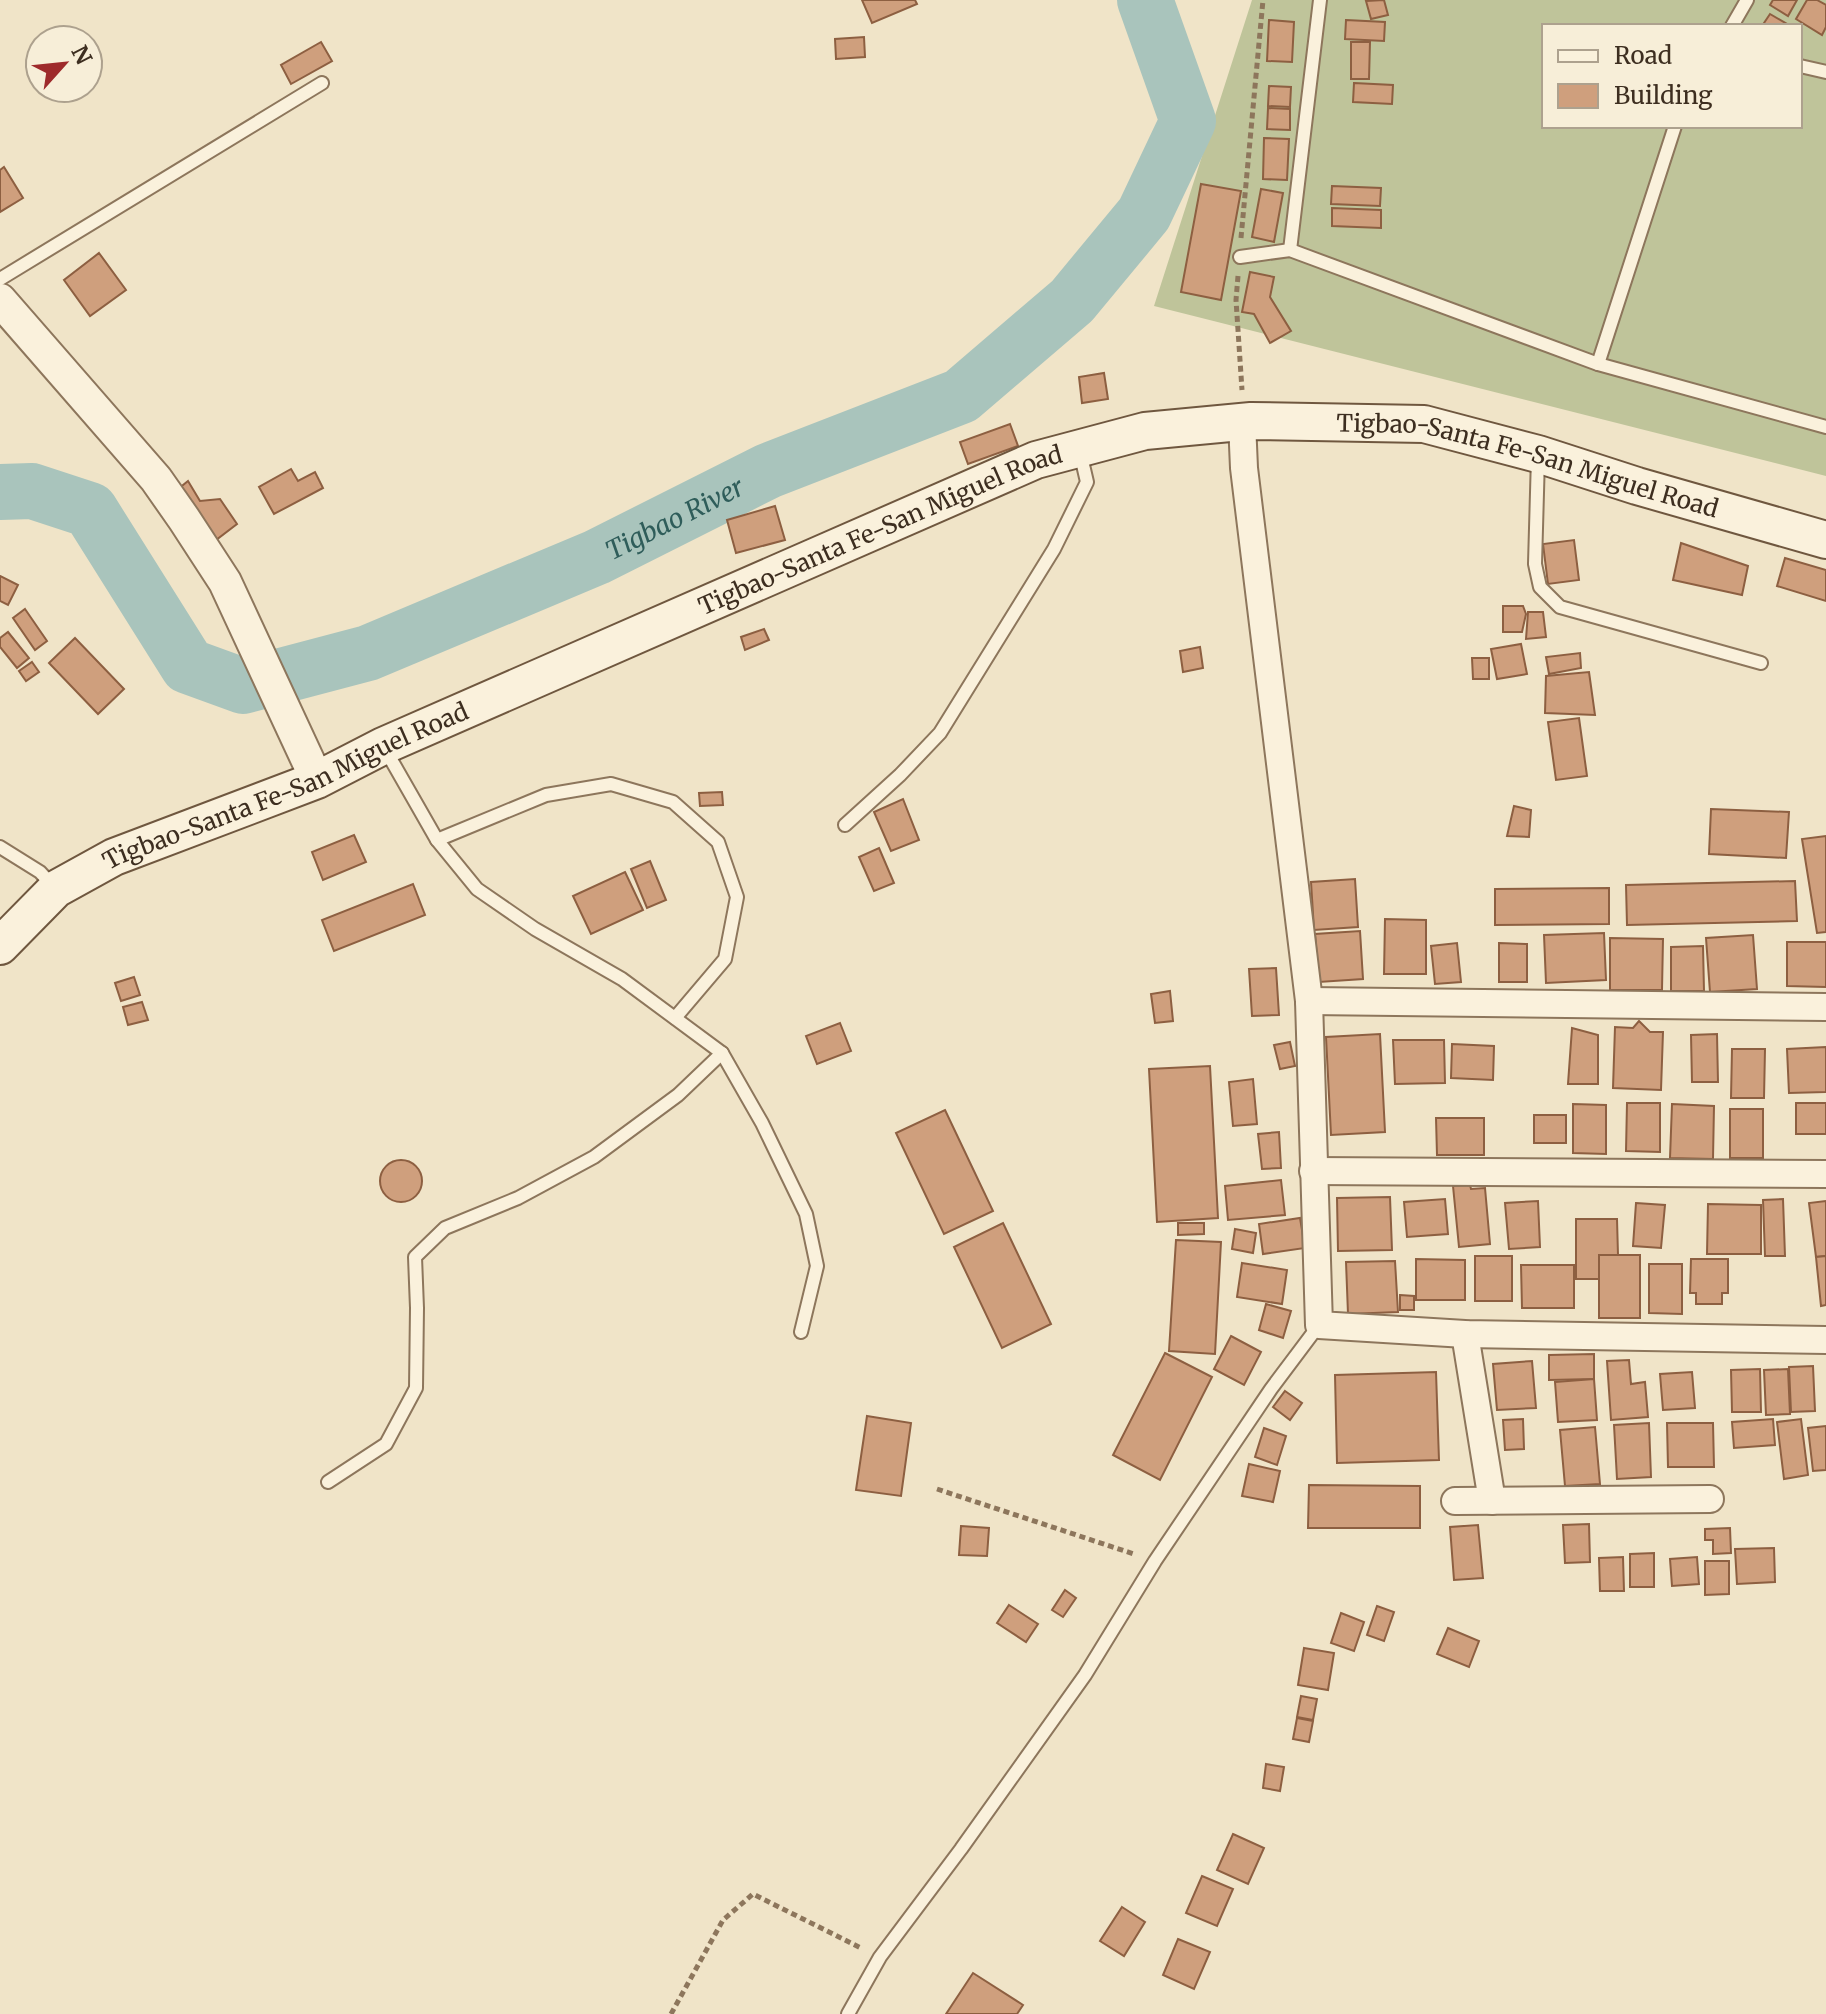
<svg xmlns="http://www.w3.org/2000/svg" width="1826" height="2014" viewBox="0 0 1826 2014" font-family="Merriweather,serif">
	<style>
		.cemetery { fill: #bfc49a; fill-rule: evenodd }
		.lines { fill: none; stroke-linecap: round; stroke-linejoin: round }
		.river { stroke: #a9c4bc; stroke-width: 56 }
		.building { fill: #cf9f7d; stroke: #8d5f41; stroke-width: 2 }
		.service-casing { stroke: #8d765c; stroke-width: 16 }
		.minor-casing { stroke: #8d765c; stroke-width: 30 }
		.tertiary-casing { stroke: #8d765c; stroke-width: 36 }
		.secondary-casing { stroke: #6f573f; stroke-width: 40 }
		.path { stroke: #8d765c; stroke-width: 5; stroke-dasharray: 6 4; stroke-linecap: butt }
		.service { stroke: #faf1dc; stroke-width: 12 }
		.minor { stroke: #faf1dc; stroke-width: 26 }
		.tertiary { stroke: #faf1dc; stroke-width: 32 }
		.secondary { stroke: #faf1dc; stroke-width: 36 }
		.labels { text-anchor: middle; dominant-baseline: central; stroke-width: 6; stroke-linejoin: round; paint-order: stroke }
		.street-label { font-size: 24px; fill: #3d2e20; stroke: #f7eed8 }
		.water-label { font-size: 26px; font-style: italic; fill: #2f5d5a; stroke: #f7eed8 }
	</style>
	<rect width="100%" height="100%" fill="#f0e4c8"/>
	<path class="cemetery" d="M 1252,0 L 1826,0 L 1826,476 L 1154,306 ZM 1544,26 L 1800,26 L 1800,126 L 1544,126 Z"/>
	<g class="lines">
		<path class="river" id="s1" d="M 0,492 L 32,491 L 90,510 L 188,666 L 243,686 L 368,653 L 597,557 L 768,471 L 961,396 L 1072,301 L 1144,214 L 1188,121 L 1145,0"/>
	</g>
	<g class="building">
		<polygon points="862,0 915,0 917,4 872,23"/>
		<polygon points="1384,0 1388,15 1371,19 1366,1"/>
		<polygon points="1773,0 1797,0 1788,16 1770,5"/>
		<polygon points="1807,0 1817,0 1826,5 1826,27 1822,35 1796,19"/>
		<polygon points="1770,14 1787,24 1786,26 1762,26"/>
		<polygon points="1269,20 1294,22 1292,62 1267,61"/>
		<polygon points="1346,20 1385,22 1384,41 1345,39"/>
		<polygon points="864,37 865,57 836,59 835,39"/>
		<polygon points="321,42 332,61 291,84 281,65"/>
		<polygon points="1351,42 1370,42 1369,79 1351,79"/>
		<polygon points="1354,83 1393,85 1392,104 1353,102"/>
		<polygon points="1269,86 1291,87 1290,107 1268,106"/>
		<polygon points="1268,108 1290,109 1290,130 1267,129"/>
		<polygon points="1264,138 1289,139 1287,180 1263,179"/>
		<polygon points="4,167 23,198 0,212 0,170"/>
		<polygon points="1201,184 1241,191 1221,300 1181,292"/>
		<polygon points="1332,186 1381,188 1380,206 1331,204"/>
		<polygon points="1261,189 1283,193 1274,242 1252,237"/>
		<polygon points="1332,208 1381,210 1381,228 1332,226"/>
		<polygon points="99,253 126,290 90,316 64,280"/>
		<polygon points="1250,272 1274,277 1270,297 1291,331 1270,343 1254,314 1242,312"/>
		<polygon points="1104,373 1108,399 1082,403 1079,377"/>
		<polygon points="1010,424 1018,446 968,464 960,442"/>
		<polygon points="291,469 298,481 315,472 323,488 274,514 259,487"/>
		<polygon points="188,481 200,501 220,499 237,524 216,540 177,490"/>
		<polygon points="775,506 785,540 736,553 727,520"/>
		<polygon points="1574,540 1579,580 1548,584 1543,544"/>
		<polygon points="1681,543 1748,566 1742,595 1673,580"/>
		<polygon points="1785,558 1826,570 1826,601 1777,586"/>
		<polygon points="0,576 18,585 8,605 0,601"/>
		<polygon points="1503,606 1523,606 1526,614 1522,632 1503,632"/>
		<polygon points="25,609 47,641 35,650 13,618"/>
		<polygon points="1528,612 1543,612 1546,637 1526,639"/>
		<polygon points="764,629 769,640 745,650 741,637"/>
		<polygon points="8,632 29,658 17,668 0,647 0,638"/>
		<polygon points="75,638 124,689 98,714 49,663"/>
		<polygon points="1521,644 1527,674 1497,679 1491,649"/>
		<polygon points="1200,647 1203,668 1183,672 1180,651"/>
		<polygon points="1580,653 1581,668 1549,674 1546,657"/>
		<polygon points="1472,658 1489,658 1489,679 1473,679"/>
		<polygon points="32,662 39,672 26,681 19,671"/>
		<polygon points="1589,672 1595,715 1545,713 1546,676"/>
		<polygon points="1579,718 1587,776 1556,780 1548,722"/>
		<polygon points="722,792 723,805 700,806 699,793"/>
		<polygon points="903,799 919,840 891,851 874,812"/>
		<polygon points="1514,806 1531,810 1529,837 1507,836"/>
		<polygon points="1711,809 1789,812 1786,858 1709,854"/>
		<polygon points="354,835 366,862 323,880 312,852"/>
		<polygon points="1826,836 1826,932 1817,933 1802,839"/>
		<polygon points="879,848 894,883 874,891 859,857"/>
		<polygon points="650,861 666,900 647,908 631,869"/>
		<polygon points="625,872 643,910 591,934 573,896"/>
		<polygon points="1355,879 1358,927 1314,930 1311,882"/>
		<polygon points="1795,881 1797,921 1627,925 1626,885"/>
		<polygon points="413,884 425,915 334,951 322,920"/>
		<polygon points="1609,888 1609,924 1495,925 1495,889"/>
		<polygon points="1385,919 1426,920 1426,974 1384,974"/>
		<polygon points="1360,931 1363,979 1319,982 1315,934"/>
		<polygon points="1604,933 1606,980 1546,983 1544,935"/>
		<polygon points="1753,935 1757,989 1710,992 1706,938"/>
		<polygon points="1610,938 1663,939 1662,990 1610,990"/>
		<polygon points="1787,942 1826,942 1826,987 1787,986"/>
		<polygon points="1457,943 1461,982 1435,984 1431,946"/>
		<polygon points="1499,943 1527,944 1527,982 1499,982"/>
		<polygon points="1703,946 1704,991 1671,991 1671,947"/>
		<polygon points="1276,968 1279,1015 1252,1016 1249,969"/>
		<polygon points="134,977 140,995 121,1001 115,983"/>
		<polygon points="1170,991 1173,1021 1155,1023 1151,994"/>
		<polygon points="142,1002 148,1020 128,1025 123,1007"/>
		<polygon points="1639,1021 1650,1032 1663,1032 1661,1090 1613,1088 1615,1027 1633,1028"/>
		<polygon points="840,1023 851,1051 817,1064 806,1036"/>
		<polygon points="1572,1028 1598,1035 1598,1084 1568,1084"/>
		<polygon points="1380,1034 1385,1132 1331,1135 1326,1037"/>
		<polygon points="1717,1034 1718,1082 1692,1082 1691,1035"/>
		<polygon points="1393,1040 1444,1040 1445,1083 1395,1084"/>
		<polygon points="1290,1042 1295,1066 1280,1069 1274,1045"/>
		<polygon points="1452,1044 1494,1046 1493,1080 1451,1078"/>
		<polygon points="1826,1047 1826,1092 1789,1093 1787,1049"/>
		<polygon points="1732,1049 1765,1049 1764,1098 1731,1098"/>
		<polygon points="1210,1066 1218,1218 1157,1222 1149,1069"/>
		<polygon points="1253,1079 1257,1124 1233,1126 1229,1082"/>
		<polygon points="1627,1103 1660,1103 1660,1152 1626,1151"/>
		<rect x="1796" y="1103" width="30" height="31"/>
		<polygon points="1573,1104 1606,1105 1606,1154 1573,1153"/>
		<polygon points="1672,1104 1714,1106 1713,1159 1670,1158"/>
		<rect x="1730" y="1109" width="33" height="49"/>
		<polygon points="945,1110 993,1211 944,1234 896,1133"/>
		<rect x="1534" y="1115" width="32" height="28"/>
		<polygon points="1436,1118 1484,1118 1484,1155 1437,1155"/>
		<polygon points="1279,1132 1281,1168 1262,1169 1258,1134"/>
		<circle cx="401" cy="1181" r="21"/>
		<polygon points="1281,1180 1285,1215 1228,1220 1225,1186"/>
		<polygon points="1470,1185 1471,1189 1485,1188 1490,1244 1459,1247 1453,1186"/>
		<polygon points="1390,1197 1392,1250 1338,1251 1337,1198"/>
		<polygon points="1445,1199 1448,1234 1407,1237 1404,1202"/>
		<polygon points="1783,1199 1785,1256 1765,1256 1763,1200"/>
		<polygon points="1538,1201 1540,1247 1509,1249 1505,1203"/>
		<polygon points="1826,1201 1826,1256 1816,1257 1809,1203"/>
		<polygon points="1636,1203 1665,1205 1661,1248 1633,1246"/>
		<polygon points="1708,1204 1761,1205 1761,1254 1707,1254"/>
		<polygon points="1300,1218 1305,1248 1263,1254 1259,1224"/>
		<polygon points="1576,1219 1617,1219 1618,1255 1599,1255 1599,1279 1576,1279"/>
		<polygon points="1003,1223 1051,1324 1002,1348 954,1247"/>
		<polygon points="1178,1223 1204,1223 1204,1234 1178,1235"/>
		<polygon points="1235,1229 1256,1233 1253,1253 1232,1249"/>
		<polygon points="1176,1240 1221,1242 1215,1354 1169,1351"/>
		<rect x="1599" y="1255" width="41" height="63"/>
		<rect x="1475" y="1256" width="37" height="45"/>
		<polygon points="1826,1256 1826,1305 1821,1306 1816,1257"/>
		<polygon points="1416,1259 1465,1260 1465,1300 1416,1300"/>
		<polygon points="1691,1259 1728,1259 1728,1293 1722,1293 1722,1304 1696,1304 1696,1293 1690,1293"/>
		<polygon points="1395,1261 1398,1312 1348,1314 1346,1262"/>
		<polygon points="1242,1263 1287,1270 1282,1304 1237,1297"/>
		<polygon points="1649,1264 1682,1264 1682,1314 1649,1313"/>
		<polygon points="1521,1265 1574,1265 1574,1308 1522,1308"/>
		<polygon points="1400,1295 1414,1296 1414,1310 1400,1310"/>
		<polygon points="1266,1304 1291,1311 1283,1338 1259,1330"/>
		<polygon points="1231,1336 1261,1352 1244,1385 1214,1369"/>
		<polygon points="1165,1353 1212,1377 1160,1480 1113,1455"/>
		<polygon points="1594,1354 1594,1379 1549,1380 1549,1355"/>
		<polygon points="1629,1360 1631,1384 1645,1382 1648,1417 1611,1420 1607,1361"/>
		<polygon points="1532,1361 1536,1408 1497,1410 1493,1364"/>
		<polygon points="1813,1366 1815,1411 1791,1412 1789,1367"/>
		<polygon points="1760,1369 1761,1412 1732,1412 1731,1370"/>
		<polygon points="1788,1369 1790,1414 1766,1415 1764,1370"/>
		<polygon points="1436,1372 1439,1460 1337,1463 1335,1375"/>
		<polygon points="1692,1372 1695,1408 1663,1410 1660,1374"/>
		<polygon points="1594,1379 1597,1420 1558,1422 1555,1382"/>
		<polygon points="1285,1391 1302,1403 1290,1420 1273,1407"/>
		<polygon points="867,1416 911,1423 901,1496 856,1490"/>
		<polygon points="1523,1419 1524,1449 1505,1450 1503,1420"/>
		<polygon points="1773,1419 1775,1445 1734,1448 1732,1422"/>
		<polygon points="1801,1419 1808,1475 1784,1479 1777,1422"/>
		<polygon points="1649,1423 1651,1477 1617,1479 1614,1425"/>
		<polygon points="1667,1423 1713,1423 1714,1467 1668,1467"/>
		<polygon points="1826,1426 1826,1470 1813,1471 1808,1428"/>
		<polygon points="1595,1427 1600,1484 1565,1486 1560,1430"/>
		<polygon points="1264,1428 1286,1436 1277,1465 1255,1457"/>
		<polygon points="1249,1464 1280,1471 1273,1502 1242,1496"/>
		<polygon points="1309,1485 1420,1486 1420,1528 1308,1528"/>
		<polygon points="1589,1524 1590,1562 1565,1563 1563,1525"/>
		<polygon points="1478,1525 1483,1578 1454,1580 1450,1527"/>
		<polygon points="961,1526 989,1528 987,1556 959,1555"/>
		<polygon points="1730,1528 1731,1553 1713,1554 1713,1540 1705,1540 1705,1529"/>
		<polygon points="1774,1548 1775,1582 1737,1584 1735,1549"/>
		<polygon points="1654,1553 1654,1587 1630,1587 1630,1554"/>
		<polygon points="1623,1557 1624,1591 1600,1591 1599,1558"/>
		<polygon points="1697,1557 1699,1584 1672,1586 1670,1559"/>
		<polygon points="1705,1561 1729,1561 1729,1594 1705,1595"/>
		<polygon points="1065,1590 1076,1598 1063,1617 1052,1610"/>
		<polygon points="1009,1605 1038,1624 1026,1642 997,1623"/>
		<polygon points="1377,1606 1394,1612 1384,1641 1367,1635"/>
		<polygon points="1341,1613 1364,1622 1354,1651 1331,1643"/>
		<polygon points="1448,1628 1479,1641 1469,1667 1437,1654"/>
		<polygon points="1304,1648 1334,1653 1328,1690 1298,1685"/>
		<polygon points="1301,1696 1317,1699 1313,1720 1297,1717"/>
		<polygon points="1297,1718 1313,1721 1309,1742 1293,1739"/>
		<polygon points="1266,1764 1284,1767 1280,1791 1263,1788"/>
		<polygon points="1233,1834 1264,1848 1248,1884 1217,1870"/>
		<polygon points="1202,1876 1233,1889 1217,1926 1186,1913"/>
		<polygon points="1122,1907 1145,1922 1124,1956 1100,1941"/>
		<polygon points="1178,1939 1210,1952 1194,1989 1163,1975"/>
		<polygon points="973,1973 1023,2005 1017,2014 946,2014"/>
	</g>
	<g class="lines">
		<defs>
			<g id="service">
				<polyline points="1732,26 1747,0"/>
				<polyline points="1800,66 1826,72"/>
				<polyline points="1290,250 1320,0"/>
				<polyline points="1240,257 1290,250 1598,364 1826,427"/>
				<polyline points="0,279 322,83"/>
				<polyline points="1598,364 1675,126"/>
				<polyline points="1538,457 1535,564 1540,587 1560,607 1761,663"/>
				<polyline points="385,749 437,840 477,889 535,929 622,979 722,1053 762,1123 806,1214 817,1266 801,1332"/>
				<polyline points="845,825 900,775 940,733 1054,549 1087,482 1080,452"/>
				<polyline points="437,840 546,795 611,784 673,802 718,842 737,897 725,959 675,1018"/>
				<polyline points="0,847 40,872 54,887"/>
				<polyline points="328,1482 386,1444 416,1388 417,1308 415,1257 445,1228 518,1198 594,1157 678,1095 722,1053"/>
				<polyline points="848,2014 880,1957 961,1849 1085,1675 1155,1561 1271,1389 1319,1325"/>
			</g>
			<g id="minor">
				<polyline points="1242,422 1244,468 1309,1001 1319,1325 1465,1334 1826,1340"/>
				<polyline points="1309,1001 1826,1007"/>
				<polyline points="1313,1171 1826,1174"/>
				<polyline points="1465,1334 1492,1501"/>
				<polyline points="1455,1501 1710,1499"/>
			</g>
			<polyline id="tertiary" points="0,300 156,479 184,519 225,582 317,780"/>
			<g id="secondary">
				<path id="s2" d="M 0,946 L 56,889 L 114,857 L 317,780 L 383,746 L 1036,460 L 1145,431 L 1251,421 L 1424,424 L 1538,454 L 1637,486 L 1826,540"/>
			</g>
		</defs>
		<use href="#service" class="service-casing"/>
		<use href="#minor" class="minor-casing"/>
		<use href="#tertiary" class="tertiary-casing"/>
		<use href="#secondary" class="secondary-casing"/>
		<g class="path">
			<polyline points="1241,238 1263,0"/>
			<polyline points="1238,276 1236,300 1242,390"/>
			<polyline points="937,1489 1134,1554"/>
			<polyline points="671,2014 723,1920 753,1894 861,1948"/>
		</g>
		<use href="#service" class="service"/>
		<use href="#minor" class="minor"/>
		<use href="#tertiary" class="tertiary"/>
		<use href="#secondary" class="secondary"/>
	</g>
	<g class="labels">
		<g class="street-label">
			<text stroke="none"><textPath href="#s2" startOffset="1652">Tigbao-Santa Fe-San Miguel Road</textPath></text>
			<text stroke="none"><textPath href="#s2" startOffset="980">Tigbao-Santa Fe-San Miguel Road</textPath></text>
			<text stroke="none"><textPath href="#s2" startOffset="332">Tigbao-Santa Fe-San Miguel Road</textPath></text>
		</g>
		<g class="water-label">
			<text stroke="none"><textPath href="#s1" startOffset="800">Tigbao River</textPath></text>
		</g>
	</g>
	<rect x="1542" y="24" width="260" height="104" fill="#f7eed8" stroke="#ada18e" stroke-width="2"/>
	<rect x="1558" y="50" width="40" height="12" fill="#faf1dc" stroke="#ada18e" stroke-width="2"/>
	<text x="1614" y="64" font-size="24" fill="#3d2e20">Road</text>
	<rect x="1558" y="84" width="40" height="24" fill="#cf9f7d" stroke="#ada18e" stroke-width="2"/>
	<text x="1614" y="104" font-size="24" fill="#3d2e20">Building</text>
	<g transform="translate(64 64) rotate(63)"><circle r="38" fill="#f7eed8" stroke="#ada18e" stroke-width="2"/>
	<path d="M0-6L14 30L0 20L-14 30Z" fill="#9e2a2b"/>
	<text y="-12" font-size="22" font-weight="bold" text-anchor="middle" fill="#3d2e20">N</text>
	</g>
</svg>
